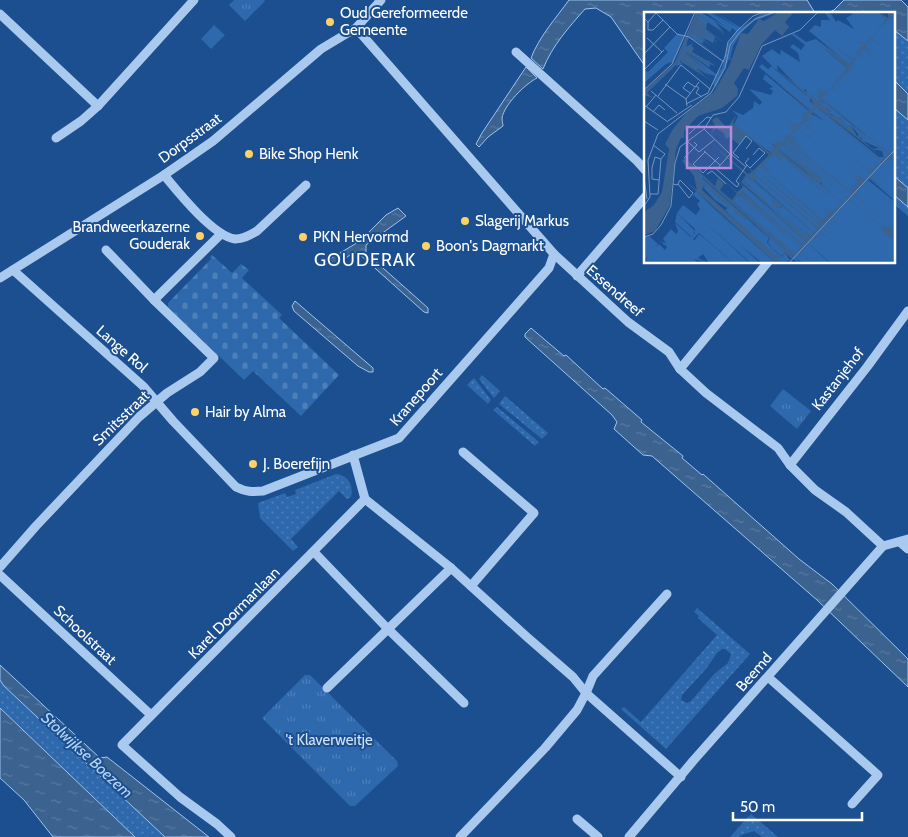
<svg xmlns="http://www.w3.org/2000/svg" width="908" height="837" viewBox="0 0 908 837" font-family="Cabin,sans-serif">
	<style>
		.grass { fill: url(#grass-dots); fill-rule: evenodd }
		.cemetery { fill: url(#cemetery-stones) }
		.park { fill: url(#park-tufts) }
		.pitch { fill: #2e69ad }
		.water { fill: url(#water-ripples); stroke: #9cc4f0 }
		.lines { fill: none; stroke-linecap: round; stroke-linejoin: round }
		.minor { stroke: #a9c9ee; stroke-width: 9 }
		.poi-dot { fill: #ffd166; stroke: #1b4f8f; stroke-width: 2 }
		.labels { text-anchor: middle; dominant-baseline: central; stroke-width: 4; stroke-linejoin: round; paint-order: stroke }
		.poi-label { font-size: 15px; fill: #fff; stroke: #1b4f8f; text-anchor: start }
		.street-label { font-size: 15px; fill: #fff; stroke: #1b4f8f }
		.park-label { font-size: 15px; fill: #cfe3fa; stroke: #1b4f8f }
		.water-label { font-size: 16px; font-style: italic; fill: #b5d3f5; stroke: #1b4f8f }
		.quarter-label { font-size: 18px; letter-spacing: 1px; fill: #fff; stroke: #1b4f8f }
		.inset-road { fill: none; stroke: #7695bc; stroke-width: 1 }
		.view { fill: #b68bdc; fill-opacity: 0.15; stroke: #b68bdc; stroke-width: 2.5 }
		.inset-edge { fill: none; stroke: #fff; stroke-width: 2.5 }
	</style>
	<defs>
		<pattern id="grass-dots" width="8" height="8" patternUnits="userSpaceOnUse" patternTransform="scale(1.25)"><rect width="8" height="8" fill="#2e69ad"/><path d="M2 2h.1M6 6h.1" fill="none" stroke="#4d80b9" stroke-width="1.8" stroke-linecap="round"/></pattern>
		<pattern id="cemetery-stones" width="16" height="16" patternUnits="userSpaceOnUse" patternTransform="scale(1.25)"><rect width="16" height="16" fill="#2e69ad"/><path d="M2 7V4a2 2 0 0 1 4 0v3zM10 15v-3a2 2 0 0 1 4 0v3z" fill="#4d80b9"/></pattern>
		<pattern id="park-tufts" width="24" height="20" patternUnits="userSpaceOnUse" patternTransform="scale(1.25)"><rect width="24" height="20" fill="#2e69ad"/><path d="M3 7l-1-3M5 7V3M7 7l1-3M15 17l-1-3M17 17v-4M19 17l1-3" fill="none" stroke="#4d80b9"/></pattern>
		<pattern id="water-ripples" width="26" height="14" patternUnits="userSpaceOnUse" patternTransform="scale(1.25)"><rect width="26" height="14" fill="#3c6290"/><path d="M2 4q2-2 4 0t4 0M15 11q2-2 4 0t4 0" fill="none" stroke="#597aa1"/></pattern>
	</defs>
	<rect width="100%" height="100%" fill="#1b4f8f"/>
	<g class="grass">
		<polygon points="894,30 908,41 908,94 894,80"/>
		<polygon points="894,108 908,120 908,188 894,176"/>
		<polygon points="894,195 908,207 908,216 894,204"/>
		<polygon points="482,375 500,391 494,398 479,379"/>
		<polygon points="474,378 491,400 488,404 467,385"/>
		<polygon points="505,396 548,433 542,439 499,404"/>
		<polygon points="497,407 539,442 535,446 493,410"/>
		<path d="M 336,474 C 348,475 354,485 351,497 L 347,499 L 339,491 L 291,539 L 298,547 L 293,551 L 260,518 L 258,503 L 285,493 L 287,497 L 296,494 L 295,490 Z"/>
		<path d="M 697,608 L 750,654 L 666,749 L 621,709 L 624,707 L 641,722 L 717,635 L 698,618 L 699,616 L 694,612 ZM 722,649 L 725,649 L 731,654 L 728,663 L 714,674 L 691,701 L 687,703 L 681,700 L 682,695 L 706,669 L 717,653 Z"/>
		<polygon points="0,680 4,686 165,837 135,837 0,708"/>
		<polygon points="751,814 778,837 762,837 754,831 741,835 739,837 730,837"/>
	</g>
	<polygon class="cemetery" points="212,255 232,273 241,264 249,270 242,278 282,315 279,318 339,375 301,416 253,371 244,380 168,307 168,303 211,259 210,257"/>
	<g class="park">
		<polygon points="234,0 264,0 265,1 245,21 229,5"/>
		<polygon points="783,389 811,411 797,429 770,406"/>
		<polygon points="305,675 310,675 397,761 398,766 355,806 350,806 262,718"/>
	</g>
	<polygon class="pitch" points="214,25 225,35 211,49 201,39"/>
	<g class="water">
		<path d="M 569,0 L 807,0 L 815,13 L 818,14 L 646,14 L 645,66 L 611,17 L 596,8 L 585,9 C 569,27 552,46 543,69 L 531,58 C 539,37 556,18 569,0 Z"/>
		<polygon points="844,0 901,0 908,7 908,41 894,30 894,14 871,14 863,11 860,14 824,14 834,10"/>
		<path d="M 526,67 L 537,78 C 525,84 504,105 502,118 C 502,121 503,124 503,126 L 488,137 L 479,147 L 476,144 L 482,133 Z"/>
		<polygon points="894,80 908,94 908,120 894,108"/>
		<polygon points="894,176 908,188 908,207 894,195"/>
		<polygon points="398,208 406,216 366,245 366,253 428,308 428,313 424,312 358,253 354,252 335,266 330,259 360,241 386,215"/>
		<polygon points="295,301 373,368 373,372 369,372 358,366 294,311 292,306"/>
		<polygon points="531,328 564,356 566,355 603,389 605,388 642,420 641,422 683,456 682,458 702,475 703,474 799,559 832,584 908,659 908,687 817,600 652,456 643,455 614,429 617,422 612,415 525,337 525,334"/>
		<polygon points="0,665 100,758 107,757 209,837 165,837 4,686 0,680"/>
		<polygon points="0,708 135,837 53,837 24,800 0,778"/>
	</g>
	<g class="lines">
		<g class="minor">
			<polyline points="0,14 98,106"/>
			<polyline points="356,28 554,254 628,322 669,352 680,369 706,393 778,448 790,465 815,490 846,512 883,546"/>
			<polyline points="516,52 637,161 646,171"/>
			<polyline points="56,138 81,121 98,106 194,0"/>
			<path d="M 164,175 C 178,192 213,236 235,239 C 244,239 250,235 257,231 L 306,185"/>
			<path d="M 13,270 L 143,386 L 173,421 L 236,487 C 246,492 252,492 263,491 L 399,438 L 549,268 L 554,254"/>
			<polyline points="577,276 646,196"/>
			<polyline points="0,278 164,175 213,141 321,49 356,28 381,0"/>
			<polyline points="154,300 221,234"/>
			<polyline points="680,369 768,262"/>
			<polyline points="463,452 534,513 471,586"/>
			<polyline points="353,455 365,499 451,568 527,637 573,677 586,693 681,777"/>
			<polyline points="790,465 867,367 908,311"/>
			<polyline points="900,542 908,549"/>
			<polyline points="314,552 388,629 451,568"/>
			<polyline points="0,567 36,526 139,417 167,393 200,372 214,358 154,300 106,250"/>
			<polyline points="0,575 151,715"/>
			<polyline points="768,677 878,775 852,804"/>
			<polyline points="327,688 388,629 464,703"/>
			<polyline points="577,819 598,837"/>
			<polyline points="231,837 217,824 180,797 122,745 365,499"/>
			<polyline points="460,837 545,748 577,710 586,693 593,676 667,594"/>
			<polyline points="629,837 693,761 883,546 908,539"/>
		</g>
	</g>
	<g class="poi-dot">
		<circle cx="330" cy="22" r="5"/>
		<circle cx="249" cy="154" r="5"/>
		<circle cx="465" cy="221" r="5"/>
		<circle cx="200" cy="236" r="5"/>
		<circle cx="303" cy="237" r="5"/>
		<circle cx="426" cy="246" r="5"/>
		<circle cx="195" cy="412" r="5"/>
		<circle cx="253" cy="464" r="5"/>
	</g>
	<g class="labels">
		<g class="poi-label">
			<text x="340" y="13">Oud Gereformeerde<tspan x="340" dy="17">Gemeente</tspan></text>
			<text x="259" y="154">Bike Shop Henk</text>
			<text x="475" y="221">Slagerij Markus</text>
			<text x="190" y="227" text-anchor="end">Brandweerkazerne<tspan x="190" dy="17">Gouderak</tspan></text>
			<text x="313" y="237">PKN Hervormd</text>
			<text x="436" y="246">Boon's Dagmarkt</text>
			<text x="205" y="412">Hair by Alma</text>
			<text x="263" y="464">J. Boerefijn</text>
		</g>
		<g class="street-label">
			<text transform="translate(190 138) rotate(-36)">Dorpsstraat</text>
			<text transform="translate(615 291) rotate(41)">Essendreef</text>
			<text transform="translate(122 349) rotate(41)">Lange Rol</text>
			<text transform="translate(838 379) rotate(-52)">Kastanjehof</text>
			<text transform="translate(416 397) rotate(-49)">Kranepoort</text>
			<text transform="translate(121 418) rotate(-44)">Smitsstraat</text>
			<text transform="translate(234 613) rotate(-45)">Karel Doormanlaan</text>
			<text transform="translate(85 635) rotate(43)">Schoolstraat</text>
			<text transform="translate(754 672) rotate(-49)">Beemd</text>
		</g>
		<g class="park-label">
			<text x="329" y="740">'t Klaverweitje</text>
		</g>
		<g class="water-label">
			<text transform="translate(87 755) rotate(43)">Stolwijkse Boezem</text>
		</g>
		<g class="quarter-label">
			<text x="365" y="260">GOUDERAK</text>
		</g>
	</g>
	<g transform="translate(644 12)">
		<rect width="251" height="251" fill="#1b4f8f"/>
		<path d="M 56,0 L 82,15 L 61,0 L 66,0 L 88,16 L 86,20 L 70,9 L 80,20 L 64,10 L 60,17 L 71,25 L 69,31 L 48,20 L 60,29 L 58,32 L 45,25 ZM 67,0 L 94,16 L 71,0 L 97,16 L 120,0 L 135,0 L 110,9 L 98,20 L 89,34 L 86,46 L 90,49 L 85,47 L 72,75 L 69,72 L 71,64 L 62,61 L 39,43 L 62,65 L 37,46 L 36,50 L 39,52 L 32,54 L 44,26 L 42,35 L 49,31 L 46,37 L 49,37 L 45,38 L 72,54 L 65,52 L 66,56 L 41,38 L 40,42 L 62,58 L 42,40 L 72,62 L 78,56 L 84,32 L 92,19 ZM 180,0 L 187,2 L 192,10 L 194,8 L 210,17 L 202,6 L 209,2 L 207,0 L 234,0 L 242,8 L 237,15 L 246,5 L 251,6 L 251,189 L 226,167 L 224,168 L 251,190 L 251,251 L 187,251 L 163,231 L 186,251 L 159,251 L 151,246 L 157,251 L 154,251 L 141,240 L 138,244 L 128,237 L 124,230 L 126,226 L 58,165 L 61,173 L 58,173 L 54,162 L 42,149 L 149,245 L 151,243 L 89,189 L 93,183 L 99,185 L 96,180 L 124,203 L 97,178 L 99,174 L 93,168 L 151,218 L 98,169 L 108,176 L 100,168 L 104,165 L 130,187 L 128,190 L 135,196 L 139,194 L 168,219 L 105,163 L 108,160 L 111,163 L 109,159 L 129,142 L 103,124 L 95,133 L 85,124 L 83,127 L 77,122 L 83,126 L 78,119 L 89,122 L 85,116 L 99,127 L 86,115 L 89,115 L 94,104 L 88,98 L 99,103 L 109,96 L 110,89 L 116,93 L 118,90 L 105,77 L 127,83 L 129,79 L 125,76 L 129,75 L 119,67 L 121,62 L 165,99 L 163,100 L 179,108 L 115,55 L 118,52 L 124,57 L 128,54 L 118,44 L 128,37 L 136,43 L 137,38 L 156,50 L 154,41 L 146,35 L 149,32 L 157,38 L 161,33 L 147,22 L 151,22 L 162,30 L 172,27 L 205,54 L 178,35 L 203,56 L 201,59 L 206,57 L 208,51 L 205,52 L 165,19 L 171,13 L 177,15 L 177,8 L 186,8 ZM 133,53 L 158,79 L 162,77 L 163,84 L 128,55 L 134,59 ZM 174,84 L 222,123 L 217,128 L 235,136 L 228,137 L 238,139 L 240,145 L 235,145 L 166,89 L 166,86 L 173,90 L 177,87 ZM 135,129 L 139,132 L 135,137 L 168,164 L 169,162 L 176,165 L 179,175 L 133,138 L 128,131 L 133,135 L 137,132 ZM 52,179 L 74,200 L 132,251 L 118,251 L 96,233 L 116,251 L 107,251 L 57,207 L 106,251 L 89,251 L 55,221 L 49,227 L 75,251 L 65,251 L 59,242 L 54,246 L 64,251 L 50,247 L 54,251 L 0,251 L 6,242 L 0,249 L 0,225 L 5,224 L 14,232 L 12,235 L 15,232 L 21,238 L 23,235 L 17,230 L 22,231 L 19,227 L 27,217 L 32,222 L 34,219 L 31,211 L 47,225 L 51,221 L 51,217 L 33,201 L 39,193 L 52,203 L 56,197 L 53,192 L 56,189 L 49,183 Z" fill="#2e69ad" fill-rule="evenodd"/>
		<path d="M 178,88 L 222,124 L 219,128 L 207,113 L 202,115 L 196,105 L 191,105 L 184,100 L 187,99 L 175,92 L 179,92 ZM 61,171 L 125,226 L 123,230 L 128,237 L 138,245 L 141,241 L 146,248 L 138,251 L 81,198 L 86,194 L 83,196 L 71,188 L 60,176 ZM 33,201 L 51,219 L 48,225 L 31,210 Z" fill="#2e69ad"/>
		<path d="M 33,22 L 40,24 L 29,50 L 22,52 L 0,71 L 0,58 L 4,60 L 24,40 L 20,36 ZM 221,172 L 251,196 L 251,251 L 238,251 L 187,207 ZM 55,222 L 59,225 L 89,251 L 75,251 L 50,229 Z" fill="#2e69ad"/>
		<path d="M 52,0 L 56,0 L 33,52 L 3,81 L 9,86 L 0,83 L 0,79 L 31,50 ZM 58,0 L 56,3 L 80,21 L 78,23 L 79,21 L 55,4 L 54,7 L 63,13 L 62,17 L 82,32 L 52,12 L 75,31 L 50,17 L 76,35 L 62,26 L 60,28 L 72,37 L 48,21 L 47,24 L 78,47 L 46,25 L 53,6 ZM 135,0 L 150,0 L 141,10 L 145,15 L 138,24 L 131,18 L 117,33 L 105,58 L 100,56 L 90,71 L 94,77 L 93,84 L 78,96 L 54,104 L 40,119 L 40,126 L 37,126 L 32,137 L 26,193 L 11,219 L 0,223 L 0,200 L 10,193 L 18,180 L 25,137 L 21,132 L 29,117 L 43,100 L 70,80 L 86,52 L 97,21 L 104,22 L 115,7 L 120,9 ZM 234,0 L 244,6 L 244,0 L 251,0 L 251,6 L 246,5 L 228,25 L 237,34 L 227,27 L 222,33 L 226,38 L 220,35 L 232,46 L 219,37 L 216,41 L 225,49 L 214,42 L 206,58 L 189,74 L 192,79 L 187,76 L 178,86 L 247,143 L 245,146 L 248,145 L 251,148 L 246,147 L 251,151 L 244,147 L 235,156 L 237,149 L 172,96 L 169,100 L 179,109 L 168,101 L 164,104 L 170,109 L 162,106 L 170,114 L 162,108 L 160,110 L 181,129 L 159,111 L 154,116 L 179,138 L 154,117 L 148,123 L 152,127 L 146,126 L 164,141 L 143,127 L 208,181 L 206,175 L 212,177 L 205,171 L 212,176 L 210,171 L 216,172 L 204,162 L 218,170 L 191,147 L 219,170 L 208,158 L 220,168 L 227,161 L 201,139 L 228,160 L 226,155 L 230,158 L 231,152 L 235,152 L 227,165 L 251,187 L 226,166 L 210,183 L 251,218 L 240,208 L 236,212 L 239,208 L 220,192 L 218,194 L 219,191 L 210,184 L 206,188 L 238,214 L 247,216 L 251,226 L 241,223 L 237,214 L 205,188 L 187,207 L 196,215 L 187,208 L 184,210 L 192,216 L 185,210 L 179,215 L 186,222 L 178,216 L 176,219 L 186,228 L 174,220 L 172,223 L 181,232 L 172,224 L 172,228 L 169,225 L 157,241 L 169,251 L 156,241 L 149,245 L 42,149 L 54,162 L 60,174 L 58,178 L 140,251 L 134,246 L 138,251 L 132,251 L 41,169 L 53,178 L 50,164 L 38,149 L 41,146 L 71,174 L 74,166 L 80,172 L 76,178 L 88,188 L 93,181 L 69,159 L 93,180 L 98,176 L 100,181 L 159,233 L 161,230 L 100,176 L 163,229 L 97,170 L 102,163 L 68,132 L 104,162 L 108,160 L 104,155 L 109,159 L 125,143 L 103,123 L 95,132 L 72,116 L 66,123 L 71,114 L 68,108 L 73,105 L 83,116 L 93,102 L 89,111 L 127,142 L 126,138 L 130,139 L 126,135 L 132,136 L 124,129 L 133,135 L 131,130 L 137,132 L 133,128 L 139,130 L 141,127 L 138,124 L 143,127 L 141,122 L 144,124 L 148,121 L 147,118 L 150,120 L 147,115 L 152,117 L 142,106 L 154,115 L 151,110 L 155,113 L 160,106 L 157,103 L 162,104 L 157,99 L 164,103 L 162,99 L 166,99 L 115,55 L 168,98 L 170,95 L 163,88 L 170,93 L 167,87 L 128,54 L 174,89 L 177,87 L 169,81 L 178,86 L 172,78 L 179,84 L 173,76 L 183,80 L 203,56 L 170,28 L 204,54 L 174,28 L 206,52 L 208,48 L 181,26 L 209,47 L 214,42 L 212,38 L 215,40 L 216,34 L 220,34 L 214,28 L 221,32 L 242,8 ZM 178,88 L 206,110 L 244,143 L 237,148 L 194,113 L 172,94 L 238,145 L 217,127 L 216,122 L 213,124 L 207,113 L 202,115 L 196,105 L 191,105 L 192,102 L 188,104 L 184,100 L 188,99 L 175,92 L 180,92 ZM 143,129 L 205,180 L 207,183 L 201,185 L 141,133 L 140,131 L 204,182 L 142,131 ZM 139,133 L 201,185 L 202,188 L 198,190 L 176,171 L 179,170 L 176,165 L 138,136 L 167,164 L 135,137 ZM 134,138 L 198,191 L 189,200 L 183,195 L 187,202 L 179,196 L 186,203 L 181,202 L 184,206 L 178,205 L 181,210 L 117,155 L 130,163 L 119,153 L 129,142 L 141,152 L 132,140 L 194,192 ZM 116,155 L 150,185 L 148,187 L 151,186 L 176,208 L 178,213 L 119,163 L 113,158 ZM 112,158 L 173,211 L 175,216 L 109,160 ZM 104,165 L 130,187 L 128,190 L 134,197 L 138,194 L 168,220 L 168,223 L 162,219 L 166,225 L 98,169 L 108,176 L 100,168 ZM 113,165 L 170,214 L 173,219 L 168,219 L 110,168 ZM 95,180 L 157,233 L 157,235 L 155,235 ZM 95,183 L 156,236 L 154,238 L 112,201 L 154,238 L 152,242 L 90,190 L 92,184 L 112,201 L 93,184 ZM 123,190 L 164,225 L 164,227 L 123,192 ZM 45,27 L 41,38 L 47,34 L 50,36 L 48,40 L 63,50 L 64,48 L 76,56 L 65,49 L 66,54 L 43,40 L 72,62 L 41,40 L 64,60 L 39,42 L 67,65 L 38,47 L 69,70 L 36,49 ZM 58,166 L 148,246 L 144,251 L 147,246 L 142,242 L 138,245 L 121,228 L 138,244 L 141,241 L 108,211 L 91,201 L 87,193 L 82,198 L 84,194 L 61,174 Z" fill="#3c6290" fill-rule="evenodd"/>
		<path class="inset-road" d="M 11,0 L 33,22 L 45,25 L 80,50M 0,6 L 4,10 L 12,1M 4,10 L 4,18 L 9,18 L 19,8M 3,26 L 18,40M 0,42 L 26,15M 81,45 L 84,30 L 93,19 L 109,4 L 120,0M 1,57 L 20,38M 21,72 L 42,87M 52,74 L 55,76 L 52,81 L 58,85M 0,78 L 28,52 L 51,0M 7,79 L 33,101M 46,81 L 39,76 L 41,73 L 44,70 L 51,75M 14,84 L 37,53 L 66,77M 42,92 L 64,81 L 82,43M 0,93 L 24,110M 43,94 L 42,87 L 55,70M 2,95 L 12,83M 9,100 L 15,93 L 21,98M 0,109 L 14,118M 24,109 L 48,93M 60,117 L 86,142M 45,122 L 63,105 L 67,106M 43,129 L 55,140 L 70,128M 60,139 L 76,153M 61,140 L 49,152 L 59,161 L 75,145M 87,142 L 102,155M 40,146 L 53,133 L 50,130M 95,146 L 89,141 L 102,124 L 108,129 L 102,137M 105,146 L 101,151 L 106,156 L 121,141 L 115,136 L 109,143M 241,148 L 252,137M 71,156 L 93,175M 73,157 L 86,142M 63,162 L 68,159 L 82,172M 0,165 L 3,187M 15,168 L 8,167 L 8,156 L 11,145 L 17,147M 29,172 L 33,173 L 34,172 L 45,186 L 49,181 L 36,168 L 34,172M 93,175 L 95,172 L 92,169 L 103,153M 6,182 L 14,182 L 17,147 L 21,142 L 9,133M 0,194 L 6,185 L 4,148 L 14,122 L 67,81 L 81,56 L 86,33 L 96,20 L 111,7 L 131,0M 0,225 L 9,222 L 17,213 L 27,194 L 31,151 L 36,135 L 60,117 L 69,103 L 82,100 L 95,85 L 118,34 L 156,18 L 174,0M 145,251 L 241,148"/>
		<path class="view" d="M 43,115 L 87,115 L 87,156 L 43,156 Z"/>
		<rect width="251" height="251" class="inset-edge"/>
	</g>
	<path d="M733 812v8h129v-8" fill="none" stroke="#ffffff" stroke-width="2.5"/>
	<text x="740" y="812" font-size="15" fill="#ffffff" stroke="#1b4f8f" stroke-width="4" paint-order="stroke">50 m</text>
</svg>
